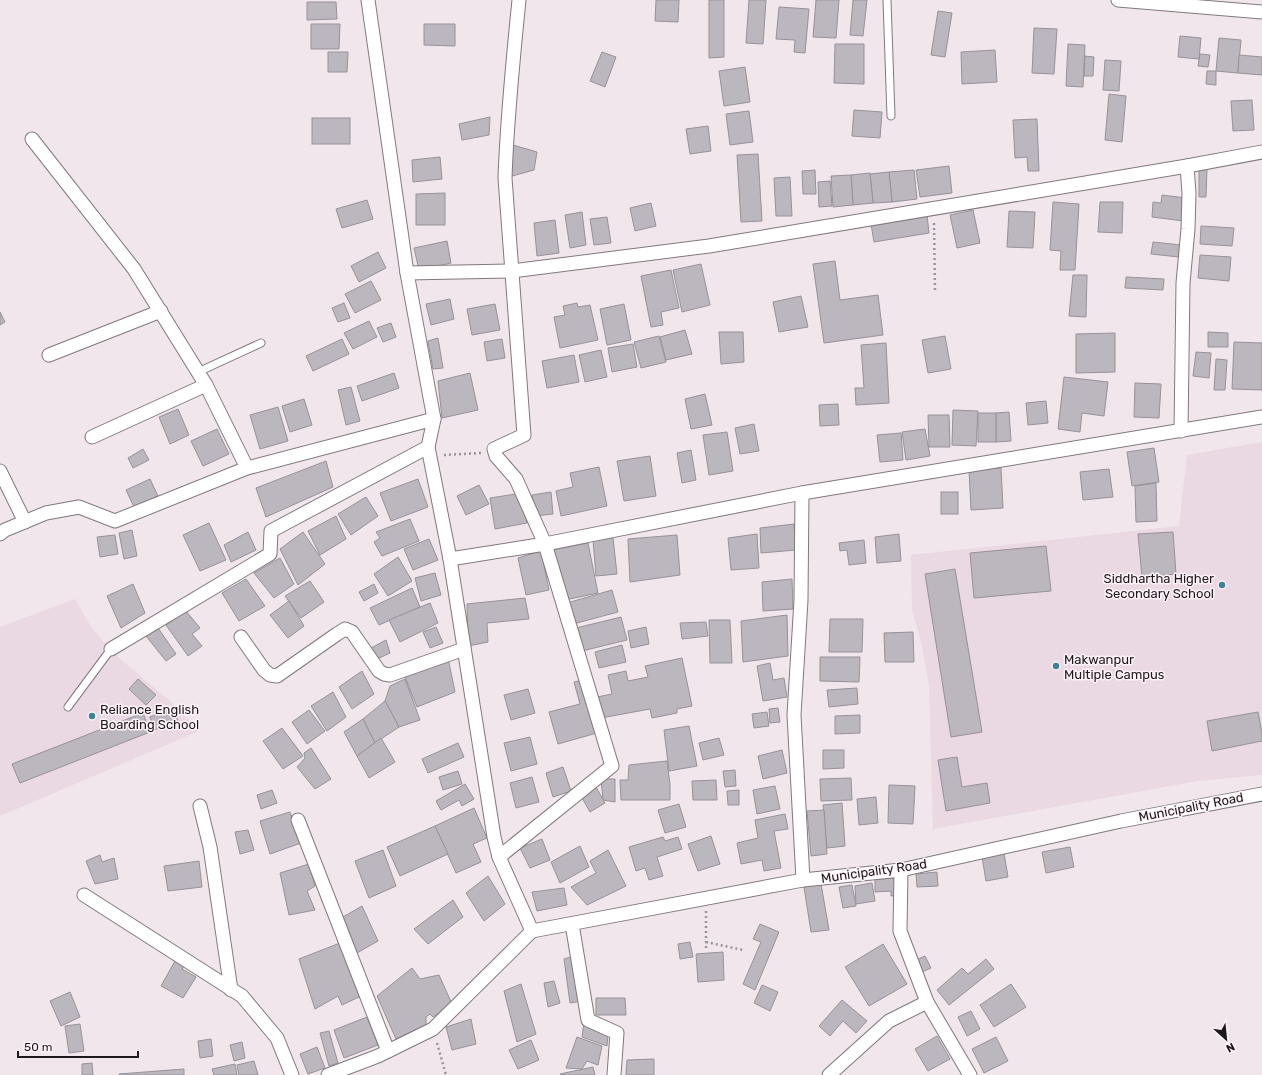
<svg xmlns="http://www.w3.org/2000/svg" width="1262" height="1075" viewBox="0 0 1262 1075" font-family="Rubik,sans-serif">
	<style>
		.built { fill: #ead8e3 }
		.building { fill: #bcb6be; stroke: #979199 }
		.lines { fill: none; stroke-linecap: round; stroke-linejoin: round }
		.service-casing { stroke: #81787d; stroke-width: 9 }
		.minor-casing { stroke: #81787d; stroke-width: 15 }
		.path { stroke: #9b9397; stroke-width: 2.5; stroke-dasharray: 2 3; stroke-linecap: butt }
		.service { stroke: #fff; stroke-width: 7 }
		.minor { stroke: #fff; stroke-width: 13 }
		.poi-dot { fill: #408393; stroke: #fef3f9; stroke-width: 1.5 }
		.labels { text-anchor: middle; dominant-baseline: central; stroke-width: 3; stroke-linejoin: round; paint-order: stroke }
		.poi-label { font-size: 13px; fill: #1d191b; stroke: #fef3f9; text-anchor: start }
		.street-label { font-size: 13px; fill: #1d191b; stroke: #fef3f9 }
	</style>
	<rect width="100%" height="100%" fill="#f1e6ec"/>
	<g class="built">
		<polygon points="1262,442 1262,775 1198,781 933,829 929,686 922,646 912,609 911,555 1179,526 1187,455"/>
		<polygon points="75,599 91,627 112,652 170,701 199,731 0,816 0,627"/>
	</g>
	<g class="building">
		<polygon points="656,0 679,0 678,22 655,21"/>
		<polygon points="709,0 724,0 724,57 709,58"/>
		<polygon points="749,0 766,0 763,44 746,43"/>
		<polygon points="816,0 839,0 836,38 813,37"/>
		<polygon points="853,0 867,0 863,36 850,35"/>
		<polygon points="307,2 336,2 337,19 307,20"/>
		<polygon points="779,7 809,9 805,53 794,52 795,40 776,39"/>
		<polygon points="938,11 952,13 945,57 931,55"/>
		<polygon points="311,24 340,24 339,49 311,49"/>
		<polygon points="424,24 455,24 455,46 424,45"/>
		<polygon points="1034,28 1057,29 1054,74 1032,73"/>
		<polygon points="1180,36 1201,38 1199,59 1178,57"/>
		<polygon points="1219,38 1241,40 1238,73 1216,71"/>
		<polygon points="835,44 864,44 864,84 834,83"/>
		<polygon points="1068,44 1085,45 1083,87 1066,86"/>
		<polygon points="995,50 997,82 962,84 961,52"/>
		<polygon points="328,52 348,52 347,72 328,72"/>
		<polygon points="602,52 616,57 605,87 590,81"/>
		<polygon points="1200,54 1210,55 1208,67 1198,66"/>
		<polygon points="1239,55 1262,57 1262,75 1238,73"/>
		<polygon points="1085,56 1094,57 1093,76 1084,76"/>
		<polygon points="1105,60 1121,61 1119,91 1103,90"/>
		<polygon points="745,67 750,102 724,106 719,71"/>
		<polygon points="1207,71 1216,71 1216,85 1206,84"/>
		<polygon points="1109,94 1126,96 1122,142 1105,140"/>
		<polygon points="1252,100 1254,130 1233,131 1231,101"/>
		<polygon points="854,110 882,112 880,138 852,136"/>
		<polygon points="749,111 753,142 730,145 726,114"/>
		<polygon points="490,117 489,135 462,140 459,124"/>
		<rect x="312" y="118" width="38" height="26"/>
		<polygon points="1037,119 1039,171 1028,171 1027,157 1015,158 1013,120"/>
		<polygon points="708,126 711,151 690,154 686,129"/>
		<polygon points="506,143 537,152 534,170 505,178"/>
		<polygon points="758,154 762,221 741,222 737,155"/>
		<polygon points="440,157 442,179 413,182 412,160"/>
		<polygon points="949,166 952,193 920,197 916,170"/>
		<polygon points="1199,168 1207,169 1206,197 1199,197"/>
		<polygon points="815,170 816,194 803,194 802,171"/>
		<polygon points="914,170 917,199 892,202 889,172"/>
		<polygon points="889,172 892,202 873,203 870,174"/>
		<polygon points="870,173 873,203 853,205 851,175"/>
		<polygon points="851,175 853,205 833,207 831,176"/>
		<polygon points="790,177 792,216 776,216 774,178"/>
		<polygon points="830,181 832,206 819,207 818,182"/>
		<polygon points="445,193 445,225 416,225 416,194"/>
		<polygon points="1162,195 1186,198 1184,221 1152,217 1153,202 1161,203"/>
		<polygon points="367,200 373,219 342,228 336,209"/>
		<polygon points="1053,202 1079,204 1075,270 1060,270 1061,251 1050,250"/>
		<polygon points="1100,202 1123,202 1122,233 1098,232"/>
		<polygon points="651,203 656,226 635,231 630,208"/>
		<polygon points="973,210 980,243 957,248 950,215"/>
		<polygon points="1009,211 1035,212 1033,248 1007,247"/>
		<polygon points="582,212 586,245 570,248 565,215"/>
		<polygon points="927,215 929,233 874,242 871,224"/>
		<polygon points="607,217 611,243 594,245 590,219"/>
		<polygon points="555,220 559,253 537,256 534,223"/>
		<polygon points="1201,226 1234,228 1232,246 1200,244"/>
		<polygon points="447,241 451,263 419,270 414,248"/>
		<polygon points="1153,242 1181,245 1179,257 1151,254"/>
		<polygon points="378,252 386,268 359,282 351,266"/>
		<polygon points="1200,255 1231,257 1229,281 1198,278"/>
		<polygon points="835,261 840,300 878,295 883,335 824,343 813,264"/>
		<polygon points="701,264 710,305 682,312 673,270"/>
		<polygon points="671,270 679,308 661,312 663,325 651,327 641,276"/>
		<polygon points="1073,275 1087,275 1086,317 1069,316"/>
		<polygon points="1126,277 1164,279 1163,290 1125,288"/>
		<polygon points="371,281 381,300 355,313 345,294"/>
		<polygon points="801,296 808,327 779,332 773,302"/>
		<polygon points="450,299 454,319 431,325 426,304"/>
		<polygon points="344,303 350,318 338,322 332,308"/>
		<polygon points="577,303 578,307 590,305 598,340 560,348 554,317 565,315 563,306"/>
		<polygon points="495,304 500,330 472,335 467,309"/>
		<polygon points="624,304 631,340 607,345 600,309"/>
		<polygon points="0,312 5,322 0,325"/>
		<polygon points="369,321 377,337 353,349 344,333"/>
		<polygon points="391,323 396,337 383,342 377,328"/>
		<polygon points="685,330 692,354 666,360 660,337"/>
		<polygon points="719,332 743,332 744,362 721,364"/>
		<polygon points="1208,332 1228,333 1228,347 1208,347"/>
		<polygon points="1115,333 1115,372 1076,373 1076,334"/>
		<polygon points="659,336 666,362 641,368 634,342"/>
		<polygon points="945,336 951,369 928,373 922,340"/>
		<polygon points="438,338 443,368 433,369 428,341"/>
		<polygon points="342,339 349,354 313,371 306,356"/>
		<polygon points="502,339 505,358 487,361 484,342"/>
		<polygon points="1234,342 1262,343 1262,390 1232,389"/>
		<polygon points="886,343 889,403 856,405 855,388 864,388 861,345"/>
		<polygon points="633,344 637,367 612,372 608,348"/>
		<polygon points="601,350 607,377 585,382 579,355"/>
		<polygon points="1196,352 1211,353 1209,378 1193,376"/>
		<polygon points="574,355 579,382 547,388 542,361"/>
		<polygon points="1216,359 1227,360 1225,390 1214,390"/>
		<polygon points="394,373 399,388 362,401 357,386"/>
		<polygon points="470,373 478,410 442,418 438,381"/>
		<polygon points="1064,377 1108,382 1104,416 1082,413 1080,432 1058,429"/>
		<polygon points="1135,383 1161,384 1159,418 1134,417"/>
		<polygon points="351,387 360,421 346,425 338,390"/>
		<polygon points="705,394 712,425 691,429 685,399"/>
		<polygon points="304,399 312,425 290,432 282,406"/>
		<polygon points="1046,401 1048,423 1028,425 1026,403"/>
		<polygon points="838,404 839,425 820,426 819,405"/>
		<polygon points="278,407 288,441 260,449 250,415"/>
		<polygon points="178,409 189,435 170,444 159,417"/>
		<polygon points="953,410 978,411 976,446 952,445"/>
		<polygon points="1009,412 1011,441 996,442 996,413"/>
		<rect x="978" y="413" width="18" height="29"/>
		<polygon points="928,415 949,415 950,447 929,447"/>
		<polygon points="754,424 759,451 740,454 735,428"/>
		<polygon points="217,429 229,454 203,466 191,441"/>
		<polygon points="925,429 930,456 906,460 902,432"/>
		<polygon points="727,432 733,471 709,475 703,435"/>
		<polygon points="901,433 903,460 880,462 877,435"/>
		<polygon points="1154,448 1159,482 1132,486 1127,452"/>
		<polygon points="143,449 149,460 133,468 128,458"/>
		<polygon points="691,450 696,480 682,483 677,453"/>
		<polygon points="650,456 656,496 624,501 617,461"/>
		<polygon points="326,461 333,487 266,517 256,488"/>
		<polygon points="599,467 607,506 561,516 556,491 573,487 570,473"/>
		<polygon points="1001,468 1003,508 971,510 969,470"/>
		<polygon points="1109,469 1113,497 1083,500 1080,472"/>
		<polygon points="150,479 158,496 134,507 126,490"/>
		<polygon points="418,479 428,507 391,521 380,493"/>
		<polygon points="1156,483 1157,521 1136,522 1135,486"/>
		<polygon points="479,485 489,504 466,515 457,496"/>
		<polygon points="551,492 553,514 535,516 532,495"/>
		<rect x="941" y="492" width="17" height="22"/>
		<polygon points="522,493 527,523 495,529 490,498"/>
		<polygon points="366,497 378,516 351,535 338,514"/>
		<polygon points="336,516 346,539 320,555 308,531"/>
		<polygon points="410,519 419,541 382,556 374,542 380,538 376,532"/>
		<polygon points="209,523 226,560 200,571 183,535"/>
		<polygon points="794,524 796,550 761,553 760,528"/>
		<polygon points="132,530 137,556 124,559 119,533"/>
		<polygon points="248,532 256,550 231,562 224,545"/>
		<polygon points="303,532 325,564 298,585 280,549"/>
		<polygon points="1173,532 1176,574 1142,577 1138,534"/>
		<polygon points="757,534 759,568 731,570 728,538"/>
		<polygon points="899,534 901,561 877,563 875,537"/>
		<polygon points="115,535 118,554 100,557 97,537"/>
		<polygon points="677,535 680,575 630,582 628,539"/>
		<polygon points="613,538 617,574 596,576 593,540"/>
		<polygon points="429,539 438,560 413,570 404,549"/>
		<polygon points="864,540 866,563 849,565 847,550 840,551 839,543"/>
		<polygon points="588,543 598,593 565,600 554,550"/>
		<polygon points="1046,546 1051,591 974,598 970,553"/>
		<polygon points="541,551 549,590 526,595 518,558"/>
		<polygon points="398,557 412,581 388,596 374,574"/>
		<polygon points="280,558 294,584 274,598 254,573"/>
		<polygon points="955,569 982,732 951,737 925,574"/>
		<polygon points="435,573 441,595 421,601 415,578"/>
		<polygon points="246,579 265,606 239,621 222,593"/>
		<polygon points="792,579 793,609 763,611 762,582"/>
		<polygon points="310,581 324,602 301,618 285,596"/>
		<polygon points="133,584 145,613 121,628 107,596"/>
		<polygon points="374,584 378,593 364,601 359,592"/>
		<polygon points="412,588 420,607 379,625 370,608"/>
		<polygon points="612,590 618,612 573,624 567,603"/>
		<polygon points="525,598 529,619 487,623 488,642 468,646 467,604"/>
		<polygon points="289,601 304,626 288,638 270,615"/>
		<polygon points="430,603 438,623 400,642 389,620"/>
		<polygon points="186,611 200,628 192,634 202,646 188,656 166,625"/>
		<polygon points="787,615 788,656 743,662 741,621"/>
		<polygon points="621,617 627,640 582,651 576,628"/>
		<polygon points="830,619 863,619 862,652 829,652"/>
		<polygon points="709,620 730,620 732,663 710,663"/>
		<polygon points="706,622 708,636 682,639 680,623"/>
		<polygon points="436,627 443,643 430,648 423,632"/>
		<polygon points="646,627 649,644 631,648 628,631"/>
		<polygon points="158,628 176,654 166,661 146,636"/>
		<polygon points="913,632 914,662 885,662 884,633"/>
		<polygon points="386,640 390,653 375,660 371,648"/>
		<polygon points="622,645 626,662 599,668 595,652"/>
		<polygon points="820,657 860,657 859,682 820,681"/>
		<polygon points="448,658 455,692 417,707 405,677"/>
		<polygon points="682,658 692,706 677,709 677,713 652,718 650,709 601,718 597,697 612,694 608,675 626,671 628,681 648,677 645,666"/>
		<polygon points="770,663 773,680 784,678 787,697 763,701 757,666"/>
		<polygon points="362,671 374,694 352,709 339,687"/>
		<polygon points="138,679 156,695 146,705 129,689"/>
		<polygon points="405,679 420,720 399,727 385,701 390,686"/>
		<polygon points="583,680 597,733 558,744 549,712 580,704 574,682"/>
		<polygon points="857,688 858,704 829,707 827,690"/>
		<polygon points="528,689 535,713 511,720 504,695"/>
		<polygon points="333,692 346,717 327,731 311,706"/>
		<polygon points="385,701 399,727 375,743 363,719"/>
		<polygon points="174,708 178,721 154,730 150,717"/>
		<polygon points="778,708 780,722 770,723 769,709"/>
		<polygon points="309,710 325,731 307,744 292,722"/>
		<polygon points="767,712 769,726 754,728 752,714"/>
		<polygon points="1258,712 1262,733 1262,741 1212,751 1207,721"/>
		<polygon points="143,713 150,732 20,783 12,764"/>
		<polygon points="860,715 860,733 835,734 835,716"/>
		<polygon points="363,719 375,743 357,756 344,732"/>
		<polygon points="689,726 697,766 669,771 664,730"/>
		<polygon points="282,728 303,756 283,769 263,741"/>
		<polygon points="530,737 537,764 511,771 504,743"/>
		<polygon points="381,738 395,762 369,778 357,756"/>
		<polygon points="719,738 724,755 703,760 699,743"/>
		<polygon points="458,743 464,757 428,773 422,759"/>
		<polygon points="311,748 331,779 315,789 297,767 305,758 304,753"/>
		<polygon points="782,750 787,773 763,779 758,756"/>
		<polygon points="823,750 844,750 844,768 823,769"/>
		<polygon points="957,757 962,787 987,783 990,803 946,811 938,760"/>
		<polygon points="667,761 670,784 670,800 621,800 620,780 628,780 629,765"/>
		<polygon points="563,767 571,791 553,797 546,773"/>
		<polygon points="735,770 736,786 725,787 723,771"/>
		<polygon points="458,771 462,784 443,790 439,777"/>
		<polygon points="532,777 539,802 516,808 510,783"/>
		<polygon points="851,778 852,800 821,801 820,779"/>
		<polygon points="601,779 615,779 615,802 603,800"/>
		<polygon points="716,780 717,800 693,800 692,781"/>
		<polygon points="465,784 474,799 462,806 459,800 441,810 436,801"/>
		<polygon points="889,785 915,786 913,824 888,823"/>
		<polygon points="775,786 780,809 757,814 753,790"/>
		<polygon points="596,787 605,803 590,812 581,796"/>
		<polygon points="272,790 277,803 261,809 257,795"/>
		<polygon points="739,790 739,805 728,805 727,791"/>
		<polygon points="876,797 878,823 859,825 857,799"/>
		<polygon points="842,803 845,846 827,848 823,805"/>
		<polygon points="679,804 686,827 665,833 658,810"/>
		<polygon points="474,808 487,838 473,844 481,862 456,873 435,826"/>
		<polygon points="824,810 827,854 811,856 807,811"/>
		<polygon points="290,812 301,843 270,854 260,821"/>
		<polygon points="785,814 788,829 774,831 781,868 764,871 762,860 741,864 737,843 758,838 755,820"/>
		<polygon points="435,826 448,854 400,876 387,847"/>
		<polygon points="248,830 254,850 240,854 235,832"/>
		<polygon points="711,836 720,864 698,871 688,844"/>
		<polygon points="663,837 665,841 678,837 682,849 657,857 663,876 649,880 645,868 636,871 629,847"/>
		<polygon points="542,839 550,860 530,868 520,848"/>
		<polygon points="580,846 589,867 560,883 551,862"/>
		<polygon points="1070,847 1074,867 1046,873 1042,852"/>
		<polygon points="383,850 396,886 369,898 355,861"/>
		<polygon points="608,850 626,886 587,905 571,887 596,873 590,861"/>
		<polygon points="1004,853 1008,877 986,881 982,857"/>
		<polygon points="100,855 102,862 114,858 118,879 95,884 86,861"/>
		<polygon points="199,861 202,887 168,891 164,866"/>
		<polygon points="309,864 315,886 307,891 315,910 289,915 280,873"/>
		<polygon points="937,872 938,886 917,887 916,874"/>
		<polygon points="488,876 505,904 484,921 466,893"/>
		<polygon points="896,878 898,895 891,896 891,891 875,892 875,879"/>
		<polygon points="872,883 875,901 856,904 855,886"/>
		<polygon points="821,884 829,930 811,932 804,887"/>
		<polygon points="852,885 856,906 843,908 839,887"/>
		<polygon points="564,888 567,905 537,911 532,892"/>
		<polygon points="453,900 463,917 428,944 414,929"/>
		<polygon points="362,906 378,941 357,953 343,917"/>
		<polygon points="760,924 779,932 755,990 743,984 761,942 753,939"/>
		<polygon points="690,942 693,957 680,959 678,944"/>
		<polygon points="340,943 361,996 342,1005 338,996 315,1009 299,959"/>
		<polygon points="883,944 907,984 869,1006 845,967"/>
		<polygon points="723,952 724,980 698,982 696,954"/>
		<polygon points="574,956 582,1001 570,1003 564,959"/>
		<polygon points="925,956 931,968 922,972 916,960"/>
		<polygon points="986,959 994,969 949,1005 937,990 962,968 968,974"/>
		<polygon points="175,961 184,966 182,969 196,977 183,998 161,986"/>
		<polygon points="412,968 420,979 439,975 452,1004 433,1017 430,1014 426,1017 426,1025 396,1039 377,996"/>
		<polygon points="554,981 560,1003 548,1007 544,983"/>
		<polygon points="521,984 536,1034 517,1042 504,991"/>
		<polygon points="1011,984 1026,1007 994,1027 980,1005"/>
		<polygon points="762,985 778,992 770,1011 754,1003"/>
		<polygon points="70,992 80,1017 61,1026 50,1001"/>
		<polygon points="596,998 625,998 626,1015 596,1015"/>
		<polygon points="842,1000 867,1021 856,1033 843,1021 830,1036 819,1026"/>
		<polygon points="971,1011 980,1029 967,1036 958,1017"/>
		<polygon points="367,1017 378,1045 344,1058 334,1030"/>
		<polygon points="471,1019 476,1044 452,1050 446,1027"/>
		<polygon points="584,1022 608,1033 607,1046 582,1037"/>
		<polygon points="80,1024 84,1051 69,1053 65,1026"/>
		<polygon points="329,1031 338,1063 329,1066 320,1033"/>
		<polygon points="937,1036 950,1059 928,1071 915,1049"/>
		<polygon points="577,1037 602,1046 598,1065 587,1061 582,1069 566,1068"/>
		<polygon points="996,1037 1008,1061 984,1073 972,1049"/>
		<polygon points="211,1039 213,1056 200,1058 198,1041"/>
		<polygon points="531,1040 539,1060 518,1069 509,1050"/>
		<polygon points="242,1042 245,1058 234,1061 230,1045"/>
		<polygon points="317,1047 325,1068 308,1074 300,1054"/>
		<polygon points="654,1059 654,1075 626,1075 627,1060"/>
		<polygon points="254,1061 258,1075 239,1075 237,1065"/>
		<polygon points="92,1063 93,1075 82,1075 82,1064"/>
		<polygon points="235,1064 237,1075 214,1075 212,1069"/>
		<polygon points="593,1067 595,1075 561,1075 560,1074"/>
		<polygon points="184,1069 184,1075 119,1075 119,1074"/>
	</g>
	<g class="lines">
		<defs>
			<g id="service">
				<polyline points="887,0 891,116"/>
				<polyline points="198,372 261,343"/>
				<polyline points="68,707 111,649"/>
			</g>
			<g id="minor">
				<polyline points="368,0 407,273 434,419 428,447 450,559 494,837 499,857 532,931"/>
				<polyline points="1118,0 1262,12"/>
				<polyline points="32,139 134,269 206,385"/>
				<polyline points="407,273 512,271 709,246 1187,166 1262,152"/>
				<polyline points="49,355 161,311"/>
				<polyline points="1181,431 1183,283 1188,229 1189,193 1187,166"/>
				<polyline points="92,437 206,385 247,468"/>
				<polyline points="0,471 25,522"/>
				<polyline points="802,493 801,600 794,715 803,880"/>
				<polyline points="0,534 5,530 46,513 79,507 115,521 247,468 434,419"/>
				<polyline points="450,559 545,544 802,493 1262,417"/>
				<polyline points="241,637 264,670 270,675 277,676 337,634 345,629 352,632 379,671 384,674 390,675 464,649"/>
				<polyline points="111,649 270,554 271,531 428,447"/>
				<polyline points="200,806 210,847 231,990"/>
				<polyline points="298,820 388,1051"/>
				<path d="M 499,857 L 612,766 L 545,544 L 516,479 L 496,456 L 494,449 L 524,435 L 505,178 C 507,118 513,59 519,0"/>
				<polyline points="901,870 900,931 927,1002 970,1075"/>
				<polyline points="84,895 242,996 277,1038 292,1075"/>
				<polyline points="572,924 588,1020 617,1033 614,1075"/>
				<polyline points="532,931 803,880 901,870 1121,821 1262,794"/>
				<polyline points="328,1075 378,1056 433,1029 532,931"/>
				<polyline points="829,1075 889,1021 927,1002"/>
			</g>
		</defs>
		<use href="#service" class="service-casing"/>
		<use href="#minor" class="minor-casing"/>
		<g class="path">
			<polyline points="934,223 935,290"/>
			<polyline points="444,455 481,453"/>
			<polyline points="706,911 706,948"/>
			<polyline points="706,942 743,950"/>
			<polyline points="437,1043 446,1075"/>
		</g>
		<use href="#service" class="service"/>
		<use href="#minor" class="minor"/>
	</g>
	<g class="poi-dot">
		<circle cx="1222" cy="585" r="4"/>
		<circle cx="1056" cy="666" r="4"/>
		<circle cx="92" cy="716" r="4"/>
	</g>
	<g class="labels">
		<g class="poi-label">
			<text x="1214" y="578" text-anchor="end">Siddhartha Higher<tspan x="1214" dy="15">Secondary School</tspan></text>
			<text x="1064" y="659">Makwanpur<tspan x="1064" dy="15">Multiple Campus</tspan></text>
			<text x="100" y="709">Reliance English<tspan x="100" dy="15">Boarding School</tspan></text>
		</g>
		<g class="street-label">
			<text transform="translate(1191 807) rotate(-11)">Municipality Road</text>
			<text transform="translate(874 871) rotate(-8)">Municipality Road</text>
		</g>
	</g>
	<g transform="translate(1226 1039) rotate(153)" stroke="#fef3f9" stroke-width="3" paint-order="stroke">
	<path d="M0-3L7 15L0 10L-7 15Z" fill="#1d191b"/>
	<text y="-6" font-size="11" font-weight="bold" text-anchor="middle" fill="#1d191b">N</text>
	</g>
	<path d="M18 1051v6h120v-6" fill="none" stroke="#1d191b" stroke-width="2"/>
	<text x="24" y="1051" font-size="12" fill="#1d191b" stroke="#fef3f9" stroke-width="3" paint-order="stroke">50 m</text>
</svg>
